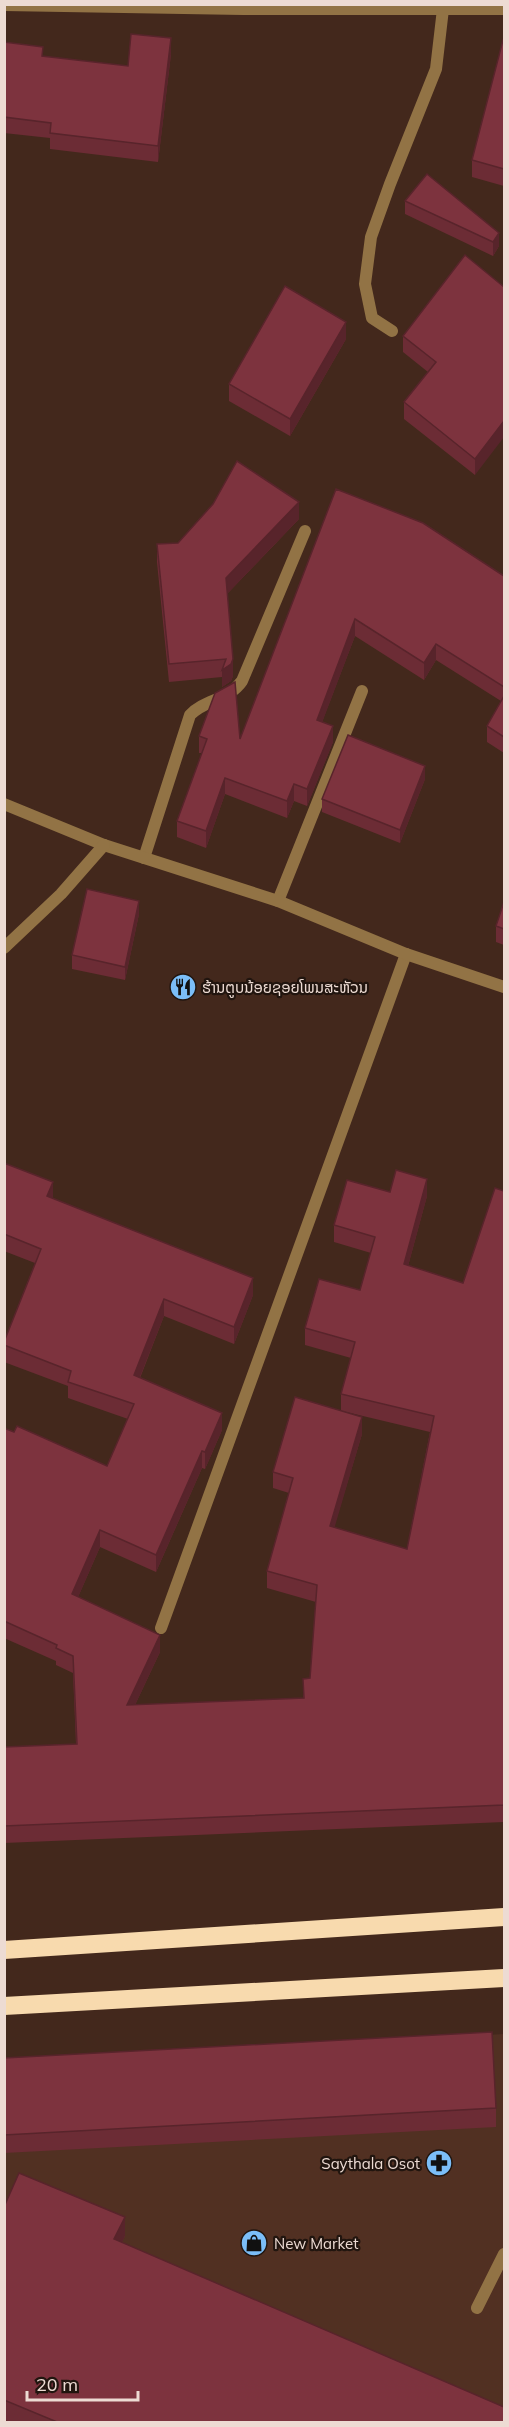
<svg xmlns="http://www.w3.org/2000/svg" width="509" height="2427" viewBox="0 0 509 2427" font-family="Mulish,'Noto Sans Lao',sans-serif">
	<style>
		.built { fill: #513022 }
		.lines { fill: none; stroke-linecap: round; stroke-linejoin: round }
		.lane { stroke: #927345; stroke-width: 12 }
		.street { stroke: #927345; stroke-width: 12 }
		.highway { stroke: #f8daae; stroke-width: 18 }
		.wall { fill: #6c2c35; fill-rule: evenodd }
		.shaded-wall { fill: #58242b }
		.building { fill: #7d333e; stroke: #58242b; stroke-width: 1.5 }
		.labels { text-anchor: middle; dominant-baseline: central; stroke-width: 4.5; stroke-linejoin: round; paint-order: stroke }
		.poi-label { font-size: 15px; fill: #eddbd3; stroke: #21150f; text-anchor: start }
	</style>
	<rect width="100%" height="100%" fill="#43281c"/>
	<polygon class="built" points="504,2034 504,2422 5,2422 5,2063"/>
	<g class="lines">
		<g class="lane">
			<polyline points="392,331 372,318 365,284 371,237 390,184 436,69 443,9"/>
			<path d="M 144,858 L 190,715 C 205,699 229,700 242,681 L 305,531"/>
			<polyline points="278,901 362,691"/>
			<polyline points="161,1628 406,954"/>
			<polyline points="477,2308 504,2254"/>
		</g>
		<g class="street">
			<polyline points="4,5 243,9 504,9"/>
			<polyline points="4,804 104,845 278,901 406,954 504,987"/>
			<polyline points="4,948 61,894 104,845"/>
		</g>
		<g class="highway">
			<polyline points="4,1950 504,1917"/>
			<polyline points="4,2006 504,1978"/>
		</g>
	</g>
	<g class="wall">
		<polygon points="504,40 504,186 472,177 472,160"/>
		<polygon points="4,42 43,56 128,66 171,54 158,162 50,149 50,138 4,133"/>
		<polygon points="427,174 499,246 493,256 405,214 405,201"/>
		<polygon points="504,287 475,475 404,419 404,402 428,372 403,352 403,336"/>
		<polygon points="346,339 290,436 229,401 229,384"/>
		<polygon points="336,489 504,576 504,753 487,742 487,726 501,701 436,660 424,680 355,636 322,722 333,742 307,806 294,801 287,818 225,794 206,848 177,837 177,821 202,753 199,753 199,736 240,739"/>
		<polygon points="299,519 227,594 233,676 231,681 222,687 222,677 169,682 157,562 157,544 178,543"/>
		<polygon points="425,779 400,843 322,812 322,799"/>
		<polygon points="504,902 504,945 496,942 496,926"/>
		<polygon points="139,914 125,980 72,969 72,955"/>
		<path d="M 4,1163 L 53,1199 L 253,1295 L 234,1344 L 164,1316 L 140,1378 L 222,1430 L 205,1469 L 202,1468 L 156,1572 L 100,1547 L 78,1597 L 160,1652 L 135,1705 L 303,1698 L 303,1679 L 310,1678 L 316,1602 L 267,1588 L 267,1571 L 289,1493 L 273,1488 L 273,1472 L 341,1411 L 341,1394 L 351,1358 L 305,1345 L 305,1328 L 360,1290 L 371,1253 L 334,1242 L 334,1225 L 390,1192 L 427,1196 L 408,1266 L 463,1283 L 504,1191 L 504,1822 L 4,1843 L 4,1747 L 76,1744 L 73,1673 L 56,1665 L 56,1661 L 4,1638 L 4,1428 L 107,1466 L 128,1419 L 68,1398 L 68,1386 L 4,1362 L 4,1342 L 35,1263 L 4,1251 ZM 342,1411 L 430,1432 L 407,1549 L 334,1527 L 362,1434 Z"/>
		<polygon points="4,2058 496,2108 496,2127 4,2153"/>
		<polygon points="4,2207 125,2236 122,2242 504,2422 11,2422 4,2420"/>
	</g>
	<g class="shaded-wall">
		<polygon points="171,38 171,54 158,162 158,146"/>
		<polygon points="499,233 499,246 493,256 493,242"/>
		<polygon points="346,322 346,339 290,436 290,419"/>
		<polygon points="504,421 504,437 475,475 475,459"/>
		<polygon points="299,502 299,519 226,595 226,578"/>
		<polygon points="355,619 355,636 317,736 317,720"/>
		<polygon points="436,644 436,660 424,680 424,663"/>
		<polygon points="233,659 233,676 231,681 222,687 222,670"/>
		<polygon points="333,726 333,742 307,806 307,789"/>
		<polygon points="425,766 425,779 400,843 400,830"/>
		<polygon points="225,778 225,794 206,848 206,831"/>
		<polygon points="294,784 294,801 287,818 287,801"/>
		<polygon points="139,901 139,914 125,980 125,967"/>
		<polygon points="427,1179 427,1196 404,1281 404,1264"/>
		<polygon points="53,1182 53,1199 47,1196"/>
		<polygon points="253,1278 253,1295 234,1344 234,1327"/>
		<polygon points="164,1299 164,1316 134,1392 134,1375"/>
		<polygon points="222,1413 222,1430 205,1469 205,1452"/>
		<polygon points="362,1417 362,1434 330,1543 330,1526"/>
		<polygon points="202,1451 202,1468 156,1572 156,1555"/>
		<polygon points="100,1530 100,1547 72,1611 72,1594"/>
		<polygon points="160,1635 160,1652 127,1722 127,1705"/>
		<polygon points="125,2217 125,2236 114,2259 114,2239"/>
	</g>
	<g class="building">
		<polygon points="131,34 171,38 158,146 50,133 51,123 4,117 4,42 43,47 42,56 128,66"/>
		<polygon points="503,40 504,40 504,169 472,160"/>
		<polygon points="427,174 499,233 493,242 405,201"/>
		<polygon points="465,255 504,287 504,421 475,459 404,402 436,362 403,336"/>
		<polygon points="285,286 346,322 290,419 229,384"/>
		<polygon points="237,461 299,502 226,578 233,659 231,664 222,670 226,659 169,664 157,544 178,543 213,504"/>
		<polygon points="336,489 423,523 504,576 504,687 436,644 424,663 355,619 317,720 333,726 307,789 294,784 287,801 225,778 206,831 177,821 207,739 199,736 215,693 235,682 240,739"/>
		<polygon points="504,696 504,737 487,726"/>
		<polygon points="348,735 425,766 400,830 322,799"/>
		<polygon points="87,889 139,901 125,967 72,955"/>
		<polygon points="504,902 504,929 496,926"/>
		<polygon points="4,1163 53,1182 47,1196 253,1278 234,1327 164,1299 134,1375 222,1413 205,1452 202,1451 156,1555 100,1530 72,1594 160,1635 127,1705 304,1698 303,1679 310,1678 317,1585 267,1571 293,1478 273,1472 295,1397 362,1417 330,1526 407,1549 434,1416 341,1394 355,1342 305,1328 319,1279 360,1290 375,1237 334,1225 347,1180 390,1192 396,1170 427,1179 404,1264 463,1283 495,1188 504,1191 504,1805 4,1826 4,1747 77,1744 73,1656 56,1648 57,1645 4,1621 4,1428 14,1432 17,1426 107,1466 134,1404 68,1382 71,1371 4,1345 4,1342 41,1249 4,1234"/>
		<polygon points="492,2032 496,2108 4,2135 4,2058"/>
		<polygon points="19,2173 125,2217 114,2239 504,2407 504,2422 57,2422 4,2400 4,2207"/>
	</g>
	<defs>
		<symbol id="restaurant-disc" viewBox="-11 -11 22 22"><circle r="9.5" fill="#7bbef8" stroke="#21150f"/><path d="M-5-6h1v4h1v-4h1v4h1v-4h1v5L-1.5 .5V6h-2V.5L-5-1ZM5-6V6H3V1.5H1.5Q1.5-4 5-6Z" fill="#111"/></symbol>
		<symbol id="pharmacy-disc" viewBox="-11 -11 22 22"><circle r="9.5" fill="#7bbef8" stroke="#21150f"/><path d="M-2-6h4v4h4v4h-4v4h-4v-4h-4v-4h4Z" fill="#111"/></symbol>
		<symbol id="shop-disc" viewBox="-11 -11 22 22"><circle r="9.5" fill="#7bbef8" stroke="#21150f"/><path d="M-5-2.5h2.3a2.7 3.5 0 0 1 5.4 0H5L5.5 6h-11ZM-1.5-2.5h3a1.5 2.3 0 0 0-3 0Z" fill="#111"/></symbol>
	</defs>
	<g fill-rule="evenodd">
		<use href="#restaurant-disc" x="168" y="972" width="30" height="30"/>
		<use href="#pharmacy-disc" x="424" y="2148" width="30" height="30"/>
		<use href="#shop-disc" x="239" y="2228" width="30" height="30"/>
	</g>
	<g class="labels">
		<g class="poi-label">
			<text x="202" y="987">ຮ້ານຕູບນ້ອຍຊອຍໂພນສະຫັວນ</text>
			<text x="420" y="2163" text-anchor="end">Saythala Osot</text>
			<text x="274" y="2243">New Market</text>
		</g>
	</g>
	<rect width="509" height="2427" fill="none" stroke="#eddbd3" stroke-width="12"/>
	<path d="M27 2391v9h111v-9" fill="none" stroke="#eddbd3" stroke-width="3"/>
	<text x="36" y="2391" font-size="18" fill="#eddbd3" stroke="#21150f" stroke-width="4.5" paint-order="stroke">20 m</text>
</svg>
